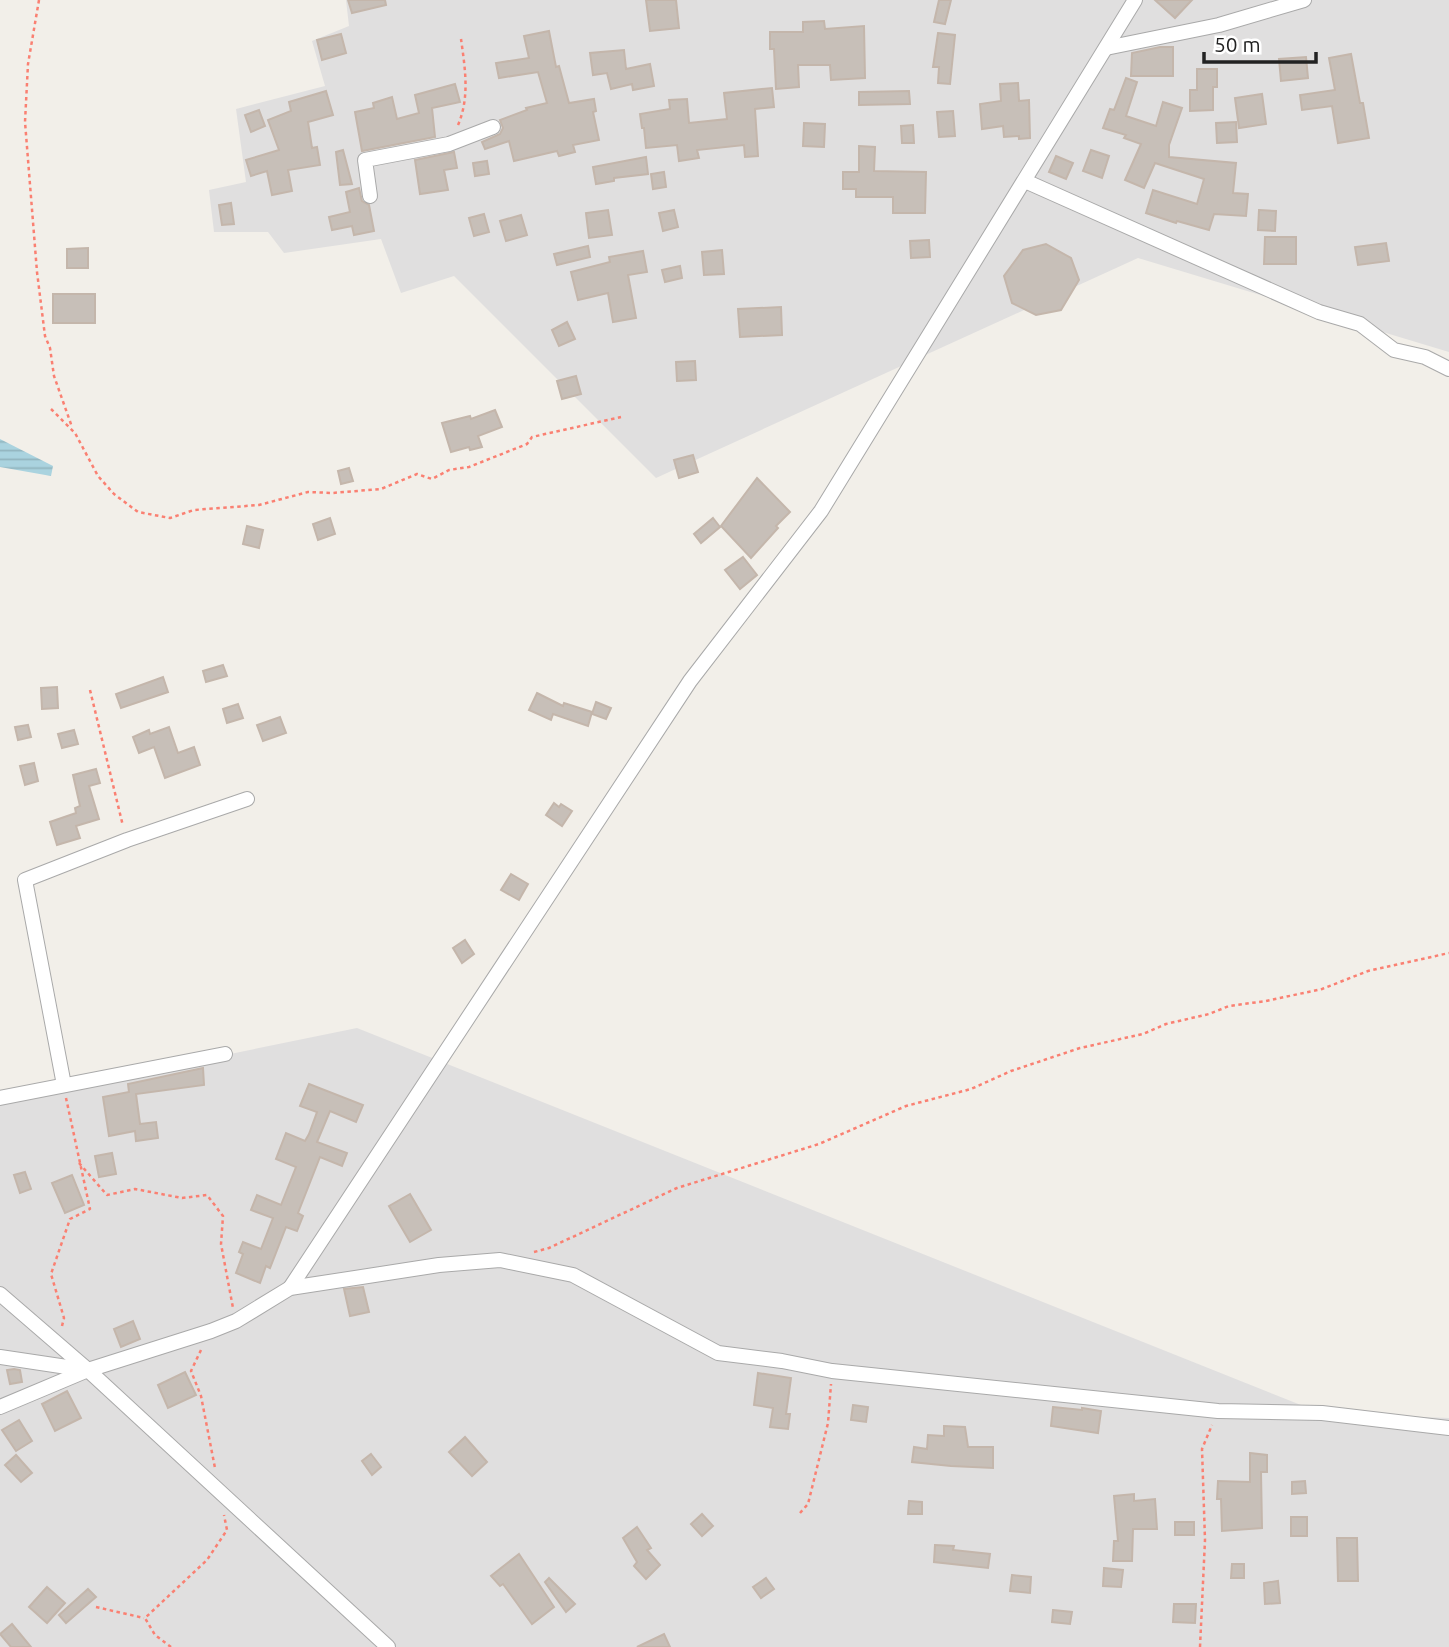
<svg xmlns="http://www.w3.org/2000/svg" width="1449" height="1647" viewBox="0 0 1449 1647" font-family="Ubuntu,sans-serif">
	<style>
		.residential { fill: #e0dfdf }
		.water { fill: url(#water-rules) }
		.building { fill: #c7bfb8; stroke: #c4b6ab; stroke-width: 2 }
		.lines { fill: none; stroke-linecap: round; stroke-linejoin: round }
		.minor-casing { stroke: #a9a9a9; stroke-width: 16 }
		.path { stroke: #fa8072; stroke-width: 2.5; stroke-dasharray: 3.5 3.5; stroke-linecap: butt }
		.minor { stroke: #fff; stroke-width: 14 }
	</style>
	<defs>
		<pattern id="water-rules" width="6" height="5" patternUnits="userSpaceOnUse" patternTransform="scale(1.75)"><rect width="6" height="5" fill="#aad3df"/><path d="M0 2.5h6" fill="none" stroke="#92b5bf"/></pattern>
	</defs>
	<rect width="100%" height="100%" fill="#f2efe9"/>
	<g class="residential">
		<polygon points="346,0 1449,0 1449,352 1138,258 656,478 454,276 401,293 381,239 284,253 268,232 214,232 209,190 246,182 236,109 325,86 312,41 349,26"/>
		<polygon points="357,1028 1321,1413 1449,1418 1449,1647 0,1647 0,1101"/>
	</g>
	<polygon class="water" points="0,439 53,466 51,476 0,467"/>
	<g class="building">
		<polygon points="348,0 385,0 386,5 352,13"/>
		<polygon points="646,0 676,0 679,28 650,31"/>
		<polygon points="939,0 951,0 945,24 934,22"/>
		<polygon points="1155,0 1192,0 1175,18"/>
		<polygon points="824,21 825,29 864,26 865,78 831,80 830,65 798,65 799,87 776,89 774,49 770,49 770,32 803,32 803,22"/>
		<polygon points="549,31 556,67 559,66 569,103 594,99 596,111 593,112 599,140 573,145 575,152 559,156 557,151 514,161 509,141 485,149 482,142 500,134 503,128 500,120 527,110 526,108 547,103 538,72 499,78 496,63 529,58 524,36"/>
		<polygon points="938,33 955,35 950,84 938,83 939,67 933,67"/>
		<polygon points="341,34 346,53 322,60 317,40"/>
		<polygon points="1160,47 1173,47 1173,76 1131,76 1132,53"/>
		<polygon points="624,50 626,69 650,64 654,86 633,90 632,84 611,89 607,73 593,75 590,53"/>
		<polygon points="1351,54 1360,103 1363,103 1369,138 1338,143 1332,106 1302,110 1300,95 1335,90 1329,58"/>
		<polygon points="1306,57 1308,78 1281,81 1279,59"/>
		<polygon points="1197,69 1217,69 1217,87 1213,87 1213,110 1190,111 1190,90 1197,90"/>
		<polygon points="1126,78 1137,82 1126,116 1156,126 1163,102 1182,108 1169,145 1169,157 1236,163 1233,193 1248,194 1246,216 1214,214 1209,230 1177,221 1176,223 1146,213 1153,190 1197,204 1204,179 1155,163 1144,188 1125,180 1141,144 1124,138 1126,135 1103,128 1110,109 1114,110"/>
		<polygon points="1018,83 1019,101 1029,100 1030,138 1019,139 1019,136 1004,137 1003,126 982,129 980,104 1001,101 1000,84"/>
		<polygon points="455,84 460,102 432,108 435,137 362,151 355,112 374,108 373,103 392,97 397,119 419,113 415,95"/>
		<polygon points="772,88 774,107 755,109 758,156 745,157 744,145 697,150 699,158 679,161 677,145 646,148 644,128 642,128 640,114 670,109 669,100 687,99 689,123 727,119 724,93"/>
		<polygon points="326,91 333,115 308,122 312,148 317,147 320,165 288,170 292,191 272,195 267,171 251,176 246,160 279,150 268,120 291,111 289,102"/>
		<polygon points="909,91 910,104 859,105 859,92"/>
		<polygon points="1262,94 1266,124 1239,128 1235,98"/>
		<polygon points="259,110 265,126 251,132 245,115"/>
		<polygon points="953,111 955,136 939,137 937,112"/>
		<polygon points="1236,122 1237,142 1217,143 1216,123"/>
		<polygon points="804,123 825,124 824,147 803,146"/>
		<polygon points="913,125 914,143 902,143 901,126"/>
		<polygon points="859,146 875,147 874,171 926,172 925,213 893,213 893,197 856,197 856,189 843,189 843,172 859,172"/>
		<polygon points="343,150 352,184 340,185 336,152"/>
		<polygon points="1091,150 1109,156 1102,178 1083,171"/>
		<polygon points="454,152 457,168 444,170 448,190 420,194 415,160"/>
		<polygon points="1056,156 1073,163 1066,179 1049,172"/>
		<polygon points="646,157 648,174 614,178 614,181 596,184 593,167"/>
		<polygon points="487,161 489,174 475,176 473,163"/>
		<polygon points="664,172 666,187 653,189 651,174"/>
		<polygon points="359,188 362,201 369,205 374,231 354,235 352,226 332,230 329,217 350,212 346,192"/>
		<polygon points="231,203 234,224 222,225 219,205"/>
		<polygon points="608,210 612,235 589,238 586,213"/>
		<polygon points="674,210 678,227 663,231 659,213"/>
		<polygon points="1259,210 1276,211 1275,231 1258,230"/>
		<polygon points="484,214 489,232 474,236 469,218"/>
		<polygon points="521,215 527,235 506,241 500,221"/>
		<polygon points="1265,237 1296,237 1296,264 1264,264"/>
		<polygon points="929,240 930,257 911,258 910,241"/>
		<polygon points="1386,243 1389,261 1358,265 1355,247"/>
		<polygon points="1046,244 1071,258 1079,280 1061,310 1036,315 1012,303 1004,276 1023,250"/>
		<polygon points="588,246 590,257 557,265 554,254"/>
		<polygon points="88,248 88,268 67,268 67,249"/>
		<polygon points="722,250 724,274 704,275 702,252"/>
		<polygon points="643,251 647,272 628,275 636,318 613,322 608,293 578,300 571,272 610,262 609,257"/>
		<polygon points="680,266 682,278 665,282 662,270"/>
		<rect x="53" y="294" width="42" height="29"/>
		<polygon points="781,307 782,335 740,337 738,309"/>
		<polygon points="567,322 575,339 559,346 552,330"/>
		<polygon points="695,361 696,380 677,381 676,362"/>
		<polygon points="576,376 581,394 562,399 557,381"/>
		<polygon points="495,410 502,427 478,436 482,447 470,450 469,447 451,452 442,423 470,416 471,419"/>
		<polygon points="693,455 698,472 679,478 674,460"/>
		<polygon points="349,468 353,481 341,484 338,471"/>
		<polygon points="757,478 790,512 776,526 778,528 751,558 721,526"/>
		<polygon points="330,518 335,534 318,540 313,524"/>
		<polygon points="713,518 720,527 701,543 694,534"/>
		<polygon points="247,526 263,530 259,548 243,544"/>
		<polygon points="743,557 757,575 740,589 725,570"/>
		<polygon points="223,665 227,676 206,682 203,671"/>
		<polygon points="163,677 168,692 121,708 116,694"/>
		<polygon points="57,687 58,708 42,709 41,688"/>
		<polygon points="537,693 563,706 564,703 592,712 588,726 553,714 551,720 529,710"/>
		<polygon points="596,702 611,708 606,719 592,714"/>
		<polygon points="238,704 243,718 227,723 223,709"/>
		<polygon points="280,717 286,733 263,741 257,725"/>
		<polygon points="28,725 31,737 18,740 15,727"/>
		<polygon points="169,727 178,753 194,747 200,765 165,778 154,747 139,753 133,737 149,730 150,734"/>
		<polygon points="74,730 78,744 62,748 58,734"/>
		<polygon points="34,763 38,781 25,785 20,766"/>
		<polygon points="96,769 100,783 89,786 99,819 76,826 80,838 57,845 50,822 76,813 75,808 80,806 73,775"/>
		<polygon points="554,803 559,807 561,804 572,811 562,826 546,815"/>
		<polygon points="511,874 528,884 519,900 501,890"/>
		<polygon points="465,940 474,954 462,963 453,948"/>
		<polygon points="203,1068 204,1085 136,1094 140,1124 156,1122 158,1138 136,1141 135,1131 109,1136 103,1097 129,1092 128,1084"/>
		<polygon points="309,1084 363,1105 356,1122 330,1111 317,1142 347,1153 342,1166 320,1157 298,1213 303,1216 297,1231 286,1227 270,1268 266,1266 260,1283 236,1273 243,1254 239,1252 243,1242 261,1249 273,1218 251,1210 257,1195 281,1205 296,1167 276,1159 286,1133 305,1141 309,1134 317,1112 300,1106"/>
		<polygon points="112,1153 116,1174 99,1177 95,1156"/>
		<polygon points="25,1172 31,1189 20,1193 14,1175"/>
		<polygon points="72,1175 84,1205 65,1213 52,1183"/>
		<polygon points="410,1194 431,1230 410,1242 389,1206"/>
		<polygon points="363,1287 369,1312 350,1316 344,1289"/>
		<polygon points="133,1321 140,1339 121,1347 114,1329"/>
		<polygon points="14,1369 20,1370 22,1382 10,1384 7,1370"/>
		<polygon points="185,1372 196,1395 168,1408 158,1385"/>
		<polygon points="758,1373 791,1378 786,1414 790,1414 788,1429 770,1427 773,1408 754,1405"/>
		<polygon points="67,1391 81,1418 55,1431 42,1404"/>
		<polygon points="853,1405 868,1407 866,1422 851,1420"/>
		<polygon points="1053,1407 1082,1410 1082,1408 1101,1411 1098,1433 1051,1426"/>
		<polygon points="19,1420 32,1441 16,1451 2,1430"/>
		<polygon points="944,1426 965,1427 968,1447 993,1447 993,1468 951,1466 912,1462 914,1447 927,1449 928,1435 944,1436"/>
		<polygon points="465,1437 487,1462 472,1476 449,1452"/>
		<polygon points="1250,1453 1267,1455 1267,1472 1261,1472 1262,1528 1222,1531 1221,1499 1217,1499 1218,1481 1250,1482"/>
		<polygon points="371,1454 381,1467 372,1475 362,1461"/>
		<polygon points="16,1455 32,1473 21,1482 5,1465"/>
		<polygon points="1305,1481 1306,1493 1292,1494 1292,1482"/>
		<polygon points="1134,1494 1134,1501 1155,1499 1157,1529 1133,1529 1132,1561 1113,1561 1114,1541 1118,1541 1114,1496"/>
		<polygon points="909,1501 922,1502 922,1514 908,1514"/>
		<polygon points="702,1514 713,1526 702,1536 691,1524"/>
		<rect x="1291" y="1517" width="16" height="19"/>
		<rect x="1175" y="1522" width="19" height="13"/>
		<polygon points="637,1527 651,1548 647,1550 660,1565 646,1579 634,1566 637,1562 623,1538"/>
		<polygon points="1337,1538 1357,1538 1358,1581 1338,1581"/>
		<polygon points="935,1545 954,1546 953,1550 990,1554 988,1568 934,1562"/>
		<polygon points="519,1554 554,1607 532,1624 503,1584 500,1586 491,1576"/>
		<polygon points="1232,1564 1244,1564 1244,1578 1231,1578"/>
		<polygon points="1104,1568 1123,1570 1121,1587 1103,1586"/>
		<polygon points="1012,1575 1031,1577 1030,1593 1010,1591"/>
		<polygon points="549,1578 575,1604 566,1612 545,1582"/>
		<polygon points="766,1578 774,1589 761,1598 753,1587"/>
		<polygon points="1278,1581 1280,1603 1265,1604 1264,1583"/>
		<polygon points="47,1587 65,1603 47,1623 29,1607"/>
		<polygon points="88,1589 96,1597 66,1623 59,1615"/>
		<polygon points="1174,1604 1196,1604 1195,1623 1173,1622"/>
		<polygon points="1053,1610 1072,1612 1070,1624 1052,1622"/>
		<polygon points="12,1624 31,1647 11,1647 0,1634"/>
		<polygon points="664,1634 670,1647 637,1647"/>
	</g>
	<g class="lines">
		<defs>
			<g id="minor">
				<polyline points="1106,48 1219,25 1304,0"/>
				<polyline points="1025,181 1319,312 1360,324 1394,350 1425,357 1449,369"/>
				<polyline points="370,196 365,160 449,144 493,127"/>
				<polyline points="64,1085 25,880 127,840 247,799"/>
				<polyline points="0,1098 225,1054"/>
				<polyline points="290,1288 690,681 821,511 1135,0"/>
				<polyline points="0,1294 88,1370 388,1647"/>
				<polyline points="0,1357 87,1370"/>
				<polyline points="0,1407 88,1370 211,1331 236,1321 290,1288 439,1265 500,1260 573,1275 718,1353 782,1361 832,1371 1218,1411 1322,1413 1449,1428"/>
			</g>
		</defs>
		<use href="#minor" class="minor-casing"/>
		<g class="path">
			<polyline points="39,0 28,64 25,122 37,272 45,336 50,348 54,376 72,427"/>
			<path d="M 458,125 C 470,97 465,68 461,39"/>
			<polyline points="51,409 75,433 98,476 114,494 138,512 170,518 194,510 259,505 308,492 332,493 381,489 417,474 432,479 449,470 469,467 527,444 532,437 621,417"/>
			<polyline points="90,690 123,826"/>
			<polyline points="79,1163 107,1195 135,1189 182,1198 207,1195 223,1216 221,1244 233,1308"/>
			<polyline points="534,1252 549,1248 677,1188 819,1144 906,1106 971,1089 1011,1071 1080,1048 1143,1034 1166,1024 1209,1014 1229,1006 1266,1001 1322,989 1368,971 1449,953"/>
			<polyline points="62,1326 64,1318 51,1274 70,1219 90,1209 66,1098"/>
			<polyline points="201,1350 191,1371 201,1396 215,1468"/>
			<polyline points="800,1513 808,1504 828,1423 831,1384"/>
			<polyline points="96,1607 144,1618"/>
			<polyline points="171,1647 155,1635 145,1618 207,1560 227,1530 224,1515"/>
			<polyline points="1200,1647 1205,1540 1202,1449 1212,1425"/>
		</g>
		<use href="#minor" class="minor"/>
	</g>
	<path d="M1204 52v10h112v-10" fill="none" stroke="#222222" stroke-width="3.5"/>
	<text x="1214" y="52" font-size="21" fill="#222222" stroke="#ffffff" stroke-width="5" paint-order="stroke">50 m</text>
</svg>
